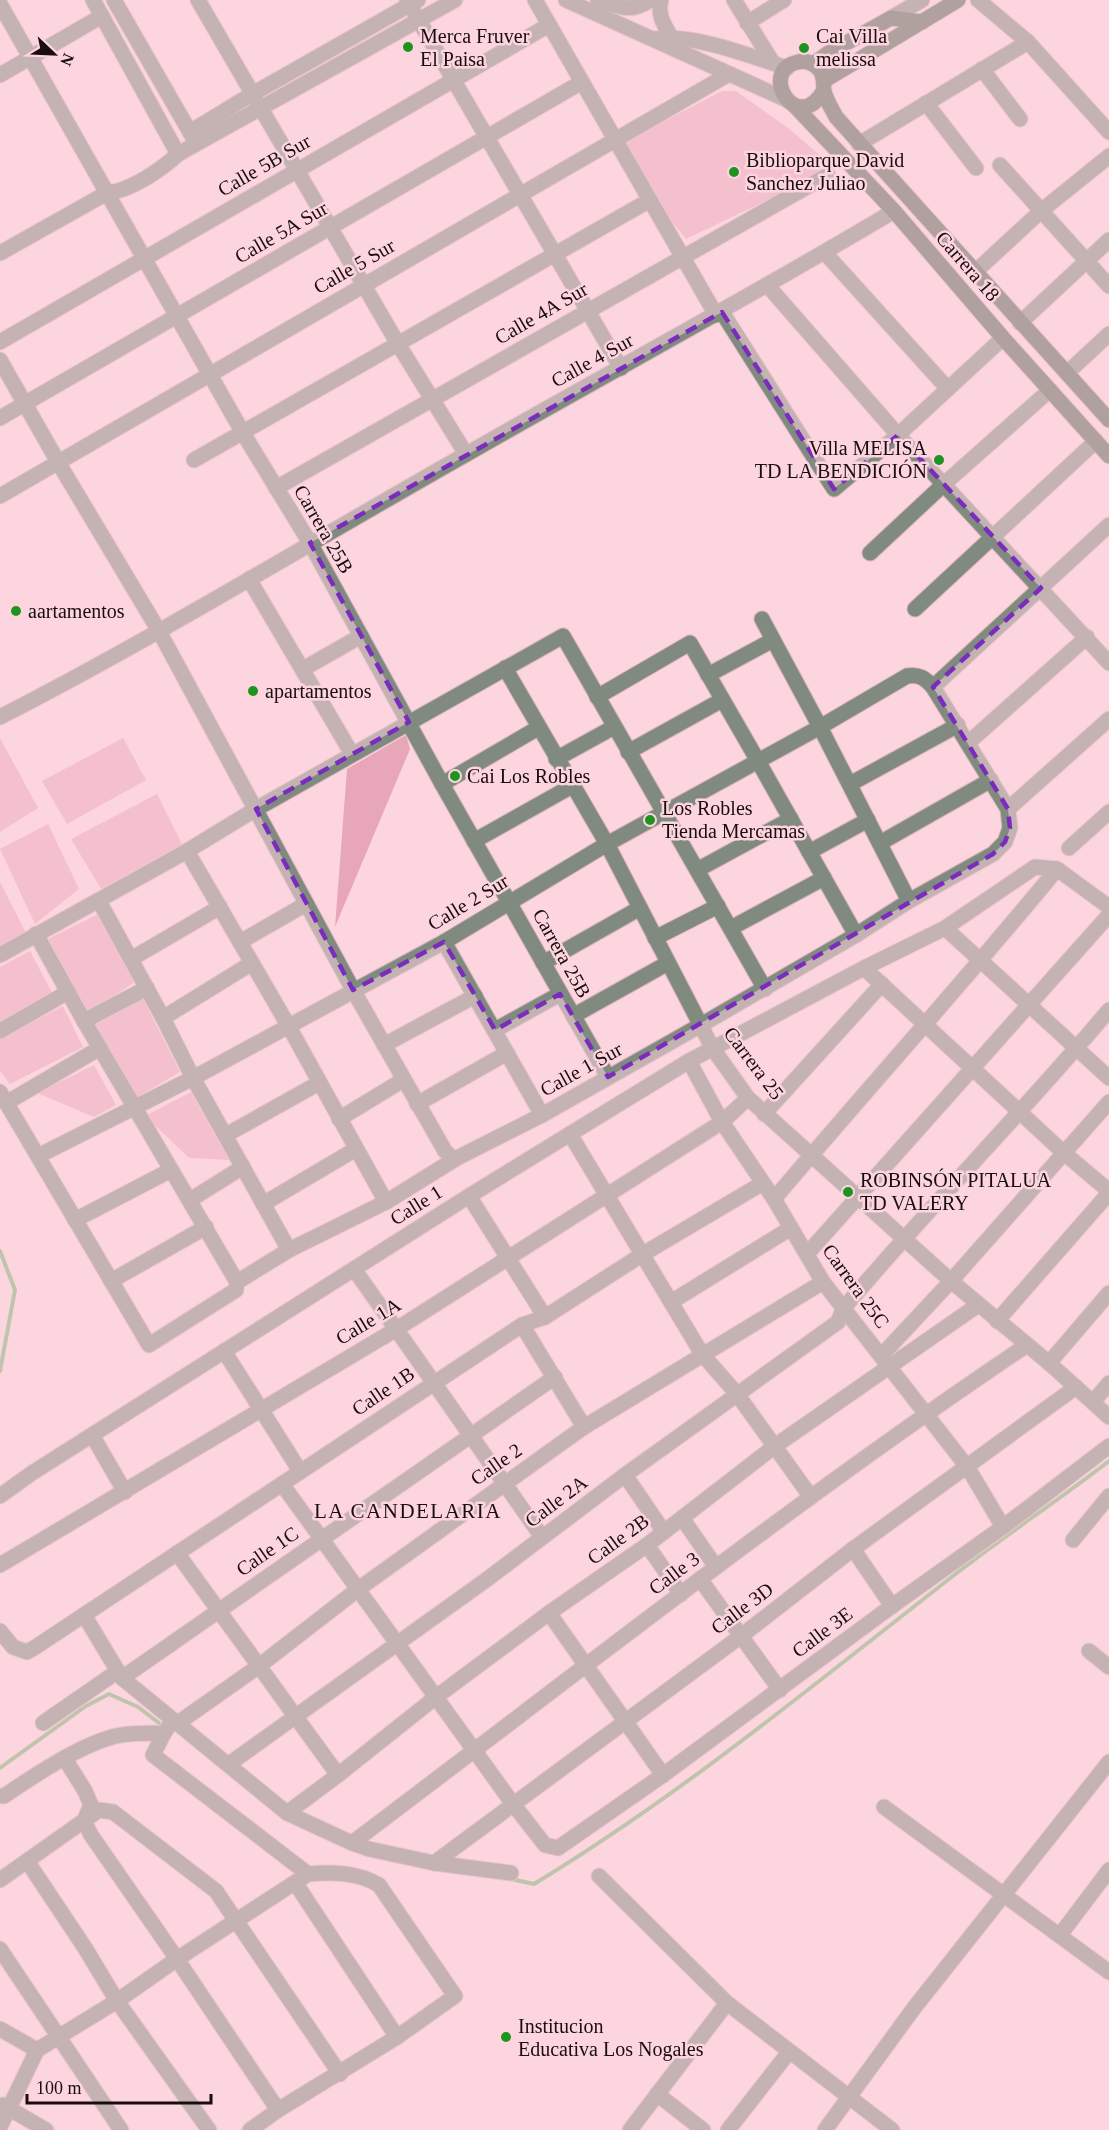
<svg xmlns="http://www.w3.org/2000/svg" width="1109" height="2130" viewBox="0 0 1109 2130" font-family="'Times New Roman',serif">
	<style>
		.green { fill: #e8a7b8 }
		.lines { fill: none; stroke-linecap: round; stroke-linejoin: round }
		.stream { stroke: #74b170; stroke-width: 4 }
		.street-casing { stroke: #d4b1ba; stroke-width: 17 }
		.secondary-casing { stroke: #d4b1ba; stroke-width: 17 }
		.street { stroke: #808a7f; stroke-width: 15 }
		.secondary { stroke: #526151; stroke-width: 15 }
		.marked { fill: none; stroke: #7b2cbf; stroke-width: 4.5; stroke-dasharray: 12 8; stroke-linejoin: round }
		.poi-dot { fill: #1f931f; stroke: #fdd5df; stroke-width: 2 }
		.labels { text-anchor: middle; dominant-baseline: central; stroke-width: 5; stroke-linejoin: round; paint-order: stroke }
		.poi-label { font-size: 20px; fill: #1a0d10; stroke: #fdd5df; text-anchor: start }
		.street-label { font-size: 20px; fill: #1a0d10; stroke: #fdd5df }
		.neighbourhood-label { font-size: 21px; letter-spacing: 1.5px; fill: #1a0d10; stroke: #fdd5df }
	</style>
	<rect width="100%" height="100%" fill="#fdd5df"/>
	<g class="green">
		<polygon points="722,91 736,91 788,128 835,168 686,239 666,214 624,142"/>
		<polygon points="406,735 410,749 335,927 347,769"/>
		<polygon points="0,738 38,808 0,832"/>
		<polygon points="123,738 146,780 67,824 42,781"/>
		<polygon points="157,794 182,844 101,889 71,839"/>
		<polygon points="48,824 79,889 35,924 0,849"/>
		<polygon points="0,882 26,933 0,948"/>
		<polygon points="98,914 135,982 85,1015 46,940"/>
		<polygon points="30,951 52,993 0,1023 0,967"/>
		<polygon points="143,999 180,1072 132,1100 93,1026"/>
		<polygon points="63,1006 83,1047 10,1084 0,1071 0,1039"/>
		<polygon points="94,1065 116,1105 94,1117 37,1093"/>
		<polygon points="191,1092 229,1160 189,1158 145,1116"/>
	</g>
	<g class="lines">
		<g class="stream">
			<polyline points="0,1251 15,1290 0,1371"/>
			<polyline points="0,1768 86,1706 109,1694 138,1707 159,1723"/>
			<path d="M 511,1879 L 534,1884 C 679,1796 811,1687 944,1583 C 998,1540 1055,1503 1109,1461"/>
		</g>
		<defs>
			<g id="street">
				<polyline points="93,0 178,154"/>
				<polyline points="114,0 195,141"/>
				<polyline points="198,0 398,344 466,454"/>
				<polyline points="407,0 621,368"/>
				<polyline points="535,0 716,315"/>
				<polyline points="566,0 787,100"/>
				<path d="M 598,0 C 619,6 630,14 650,0"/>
				<path d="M 661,0 C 657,14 664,25 671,37"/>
				<polyline points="734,0 773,63"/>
				<polyline points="978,0 1028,42 1109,132"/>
				<polyline points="0,4 243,433 310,543 442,784 608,1077"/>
				<polyline points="891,18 922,0"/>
				<polyline points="747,23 784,0"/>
				<path d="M 655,39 C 692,33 751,56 787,68"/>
				<polyline points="982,69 1020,119"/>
				<polyline points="0,75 102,16"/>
				<polyline points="926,103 976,168"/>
				<polyline points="190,132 254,93 418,0"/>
				<polyline points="859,144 1028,42"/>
				<polyline points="1000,165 1109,286"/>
				<path d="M 0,253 L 107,193 C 130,191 161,170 178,154 L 455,0"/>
				<polyline points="825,253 948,389"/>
				<polyline points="975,272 1041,211 1109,156"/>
				<polyline points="768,286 898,435 1109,663"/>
				<polyline points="722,312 834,489 898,435 1003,338"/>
				<polyline points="1020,323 1109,240"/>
				<polyline points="0,342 549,25"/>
				<polyline points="0,360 58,462 159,631 353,990 445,1151 451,1157 457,1158"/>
				<polyline points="1067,373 1109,334"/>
				<polyline points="0,418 582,82"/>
				<polyline points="194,460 650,200"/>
				<polyline points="276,488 828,175"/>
				<polyline points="0,496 729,74"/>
				<polyline points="870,553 944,484 1050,390"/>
				<polyline points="249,579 352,754"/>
				<polyline points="915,609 1096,441"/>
				<polyline points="762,619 820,727 909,901"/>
				<polyline points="505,668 607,844 713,1049 748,1098 951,1281 1049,1363 1109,1417"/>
				<polyline points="303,669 361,636"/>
				<polyline points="708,675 773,640"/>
				<polyline points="933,687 1109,525"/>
				<polyline points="597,697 690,643 758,761 856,935"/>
				<path d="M 0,717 C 158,636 309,543 463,456 C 606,374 752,296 894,211"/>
				<polyline points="968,743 1087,637"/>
				<polyline points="628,752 722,700"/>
				<polyline points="556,759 614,727"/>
				<polyline points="442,784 538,728"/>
				<polyline points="850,784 958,725"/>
				<polyline points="1008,809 1109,719"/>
				<polyline points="474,841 572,786"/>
				<polyline points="880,843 991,780"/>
				<polyline points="1069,848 1109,812"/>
				<polyline points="187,851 288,1025 386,1202"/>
				<polyline points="809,852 868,820"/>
				<polyline points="697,870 791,819"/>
				<polyline points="99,901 163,1018 193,1078 289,1250"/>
				<polyline points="731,928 824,878"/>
				<polyline points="945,928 1109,1078"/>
				<polyline points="36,934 84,1021 237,1282"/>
				<polyline points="655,938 718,906"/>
				<polyline points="240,942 306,904"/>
				<polyline points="444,942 542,1115"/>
				<polyline points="0,955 187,851 256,809 563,636 765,989"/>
				<polyline points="131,959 220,907"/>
				<polyline points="543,963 640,908"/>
				<polyline points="864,968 1064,1153 1109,1191"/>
				<polyline points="573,1016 668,963"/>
				<polyline points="163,1018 252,963"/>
				<polyline points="84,1021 147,988"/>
				<polyline points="495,1030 560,994"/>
				<polyline points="0,1031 68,992"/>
				<polyline points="384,1045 475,996"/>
				<polyline points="689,1061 722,1122 774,1199 823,1282 968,1468 1003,1527"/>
				<path d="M 0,1092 L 149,1345 L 236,1290 L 237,1282 L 289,1250 L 386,1202 L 457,1158 L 542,1115 L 701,1025 L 856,935 L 909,901 L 993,854 L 1005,842 L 1010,828 L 1008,809 L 933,687 C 925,678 919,674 907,676 L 820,727 L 607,844 L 444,942 L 193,1078 L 38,1156"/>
				<polyline points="6,1103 100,1048"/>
				<polyline points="417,1104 507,1053"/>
				<polyline points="764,1114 882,984"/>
				<polyline points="339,1119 403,1080"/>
				<polyline points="570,1134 702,1354 737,1394 811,1497"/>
				<polyline points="226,1135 319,1083"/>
				<polyline points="469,1196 545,1317"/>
				<path d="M 774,1199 C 868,1088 965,981 1057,869"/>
				<polyline points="190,1200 243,1167"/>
				<polyline points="263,1204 356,1149"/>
				<polyline points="75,1220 171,1170"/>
				<polyline points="807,1254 1109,915"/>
				<polyline points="354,1269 542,1537"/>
				<polyline points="111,1281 206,1227"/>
				<polyline points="671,1302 791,1228"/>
				<polyline points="997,1321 1109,1193"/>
				<polyline points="522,1325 584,1427"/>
				<polyline points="224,1351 300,1471"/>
				<polyline points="881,1356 951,1281 1109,1102"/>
				<polyline points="1049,1363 1109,1293"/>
				<polyline points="1093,1402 1109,1383"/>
				<polyline points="92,1435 125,1492"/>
				<polyline points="625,1475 664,1532"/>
				<polyline points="282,1484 513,1804 545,1845 558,1848 663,1775 892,1606 1003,1527 1109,1446"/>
				<polyline points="0,1496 32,1473 469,1196 689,1061 864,968 945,928 1035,867 1057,869 1109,907"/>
				<polyline points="682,1518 716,1567"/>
				<polyline points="1073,1540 1109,1496"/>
				<polyline points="647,1545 681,1594"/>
				<polyline points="853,1549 892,1606"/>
				<polyline points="177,1553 338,1775"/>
				<polyline points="0,1565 395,1330 722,1122 748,1098"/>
				<polyline points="700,1579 780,1690"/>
				<polyline points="549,1613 663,1775"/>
				<polyline points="84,1615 122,1678 287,1813 352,1843 369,1849 434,1863 511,1873"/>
				<polyline points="0,1631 13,1647 27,1652 34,1648 522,1325 545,1317 643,1254 763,1183"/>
				<polyline points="1089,1651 1109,1667"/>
				<polyline points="122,1678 555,1377"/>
				<polyline points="43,1723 118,1671"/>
				<polyline points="164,1733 153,1755 308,1874"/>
				<polyline points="65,1759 85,1791 91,1805 84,1821 91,1835 177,1959 278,2110"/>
				<path d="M 229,1764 L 486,1580 L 625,1475 L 838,1322 L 843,1309 C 929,1207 1023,1112 1109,1010"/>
				<path d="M 0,1796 L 4,1796 C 35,1775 77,1747 112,1737 C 129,1732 147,1734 164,1733 L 171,1723 L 178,1723 L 259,1666 L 357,1590 L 584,1427 L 823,1282"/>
				<polyline points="884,1807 1109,1972"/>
				<polyline points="287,1813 338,1775 436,1697 549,1613 647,1545 775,1446 978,1305"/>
				<path d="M 352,1843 C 575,1675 795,1501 1027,1345"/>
				<polyline points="27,1861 85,1948 117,2001 209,2130"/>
				<polyline points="434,1863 741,1636 853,1549 1076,1387"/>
				<polyline points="599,1876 727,2003 892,2130"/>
				<polyline points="0,1880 99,1810 113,1812 216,1891 340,2074"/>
				<polyline points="296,1884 397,2037"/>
				<polyline points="1060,1935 1109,1870"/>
				<polyline points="0,1949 121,2130"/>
				<polyline points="0,2029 37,2050"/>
				<polyline points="657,2094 703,2130"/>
				<polyline points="3,2105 46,2130"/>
				<path d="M 0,2127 L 37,2050 L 117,2001 L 177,1959 L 308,1874 C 333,1872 357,1872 379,1885 L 455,1996 L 397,2037 L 278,2110 L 250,2130"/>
				<polyline points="630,2130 727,2003"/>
				<polyline points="728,2130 789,2052"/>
				<polyline points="825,2130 914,2008 1109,1762"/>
			</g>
			<g id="secondary">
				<polyline points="813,64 830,52 891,18 922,22"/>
				<polyline points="825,80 958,0"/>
				<path d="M 824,90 C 797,138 757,70 798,62 C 806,60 813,63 819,69 C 825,76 823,83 824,91 C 826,100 832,109 836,117 L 1109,420"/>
				<polyline points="794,105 894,211 1003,338 1109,456"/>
			</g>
		</defs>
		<use href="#street" class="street-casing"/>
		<use href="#secondary" class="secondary-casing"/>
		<use href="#street" class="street"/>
		<use href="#secondary" class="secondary"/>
	</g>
	<path d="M0 0H1109V2130H0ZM 722,312 L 834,489 L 898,435 L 1041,588 L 933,687 L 1008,809 L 1010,828 L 1005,842 L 993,854 L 608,1077 L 560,994 L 495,1030 L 444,942 L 353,990 L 256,809 L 409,722 L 310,543 Z" fill="#fdd5df" fill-opacity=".55" fill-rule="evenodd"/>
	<path class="marked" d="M 722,312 L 834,489 L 898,435 L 1041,588 L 933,687 L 1008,809 L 1010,828 L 1005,842 L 993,854 L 608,1077 L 560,994 L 495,1030 L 444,942 L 353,990 L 256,809 L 409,722 L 310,543 Z"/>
	<g class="poi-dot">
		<circle cx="408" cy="47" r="6"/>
		<circle cx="804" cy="48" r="6"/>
		<circle cx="734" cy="172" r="6"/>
		<circle cx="939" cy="460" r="6"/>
		<circle cx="16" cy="611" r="6"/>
		<circle cx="253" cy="691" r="6"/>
		<circle cx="455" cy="776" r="6"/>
		<circle cx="650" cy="820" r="6"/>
		<circle cx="848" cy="1192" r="6"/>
		<circle cx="506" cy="2037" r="6"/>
	</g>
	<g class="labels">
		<g class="poi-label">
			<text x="420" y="36">Merca Fruver<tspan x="420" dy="23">El Paisa</tspan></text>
			<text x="816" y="36">Cai Villa<tspan x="816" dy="23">melissa</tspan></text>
			<text x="746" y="160">Biblioparque David<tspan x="746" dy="23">Sanchez Juliao</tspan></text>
			<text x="927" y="448" text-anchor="end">Villa MELISA<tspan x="927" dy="23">TD LA BENDICIÓN</tspan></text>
			<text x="28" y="611">aartamentos</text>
			<text x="265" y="691">apartamentos</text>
			<text x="467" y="776">Cai Los Robles</text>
			<text x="662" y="808">Los Robles<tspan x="662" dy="23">Tienda Mercamas</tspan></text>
			<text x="860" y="1180">ROBINSÓN PITALUA<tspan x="860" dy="23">TD VALERY</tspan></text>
			<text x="518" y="2026">Institucion<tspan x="518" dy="23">Educativa Los Nogales</tspan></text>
		</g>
		<g class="street-label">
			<text transform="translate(264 165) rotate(-30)">Calle 5B Sur</text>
			<text transform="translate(281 232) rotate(-30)">Calle 5A Sur</text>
			<text transform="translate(354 266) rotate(-30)">Calle 5 Sur</text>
			<text transform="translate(968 266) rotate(49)">Carrera 18</text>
			<text transform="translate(541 313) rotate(-30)">Calle 4A Sur</text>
			<text transform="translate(592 360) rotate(-29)">Calle 4 Sur</text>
			<text transform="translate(324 529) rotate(60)">Carrera 25B</text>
			<text transform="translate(468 902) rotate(-31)">Calle 2 Sur</text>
			<text transform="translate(562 953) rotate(61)">Carrera 25B</text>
			<text transform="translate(754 1063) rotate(53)">Carrera 25</text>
			<text transform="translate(581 1069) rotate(-29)">Calle 1 Sur</text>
			<text transform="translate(416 1205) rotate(-32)">Calle 1</text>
			<text transform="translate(856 1286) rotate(54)">Carrera 25C</text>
			<text transform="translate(368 1321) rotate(-31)">Calle 1A</text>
			<text transform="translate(383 1391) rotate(-34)">Calle 1B</text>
			<text transform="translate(496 1464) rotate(-35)">Calle 2</text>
			<text transform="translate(556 1501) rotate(-37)">Calle 2A</text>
			<text transform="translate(618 1539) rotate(-36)">Calle 2B</text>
			<text transform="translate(267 1551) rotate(-35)">Calle 1C</text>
			<text transform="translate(674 1573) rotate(-37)">Calle 3</text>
			<text transform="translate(742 1608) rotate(-37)">Calle 3D</text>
			<text transform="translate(822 1632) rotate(-37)">Calle 3E</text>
		</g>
		<g class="neighbourhood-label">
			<text x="408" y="1511">LA CANDELARIA</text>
		</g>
	</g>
	<g transform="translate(54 54) rotate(113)" stroke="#fdd5df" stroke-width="4.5" paint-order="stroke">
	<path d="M0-4.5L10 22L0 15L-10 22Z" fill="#1a0d10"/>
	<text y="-9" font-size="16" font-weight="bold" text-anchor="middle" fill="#1a0d10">N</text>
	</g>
	<path d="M27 2094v9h184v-9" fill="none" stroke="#1a0d10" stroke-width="3"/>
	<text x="36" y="2094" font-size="18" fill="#1a0d10" stroke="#fdd5df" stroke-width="4.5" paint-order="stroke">100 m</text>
</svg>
